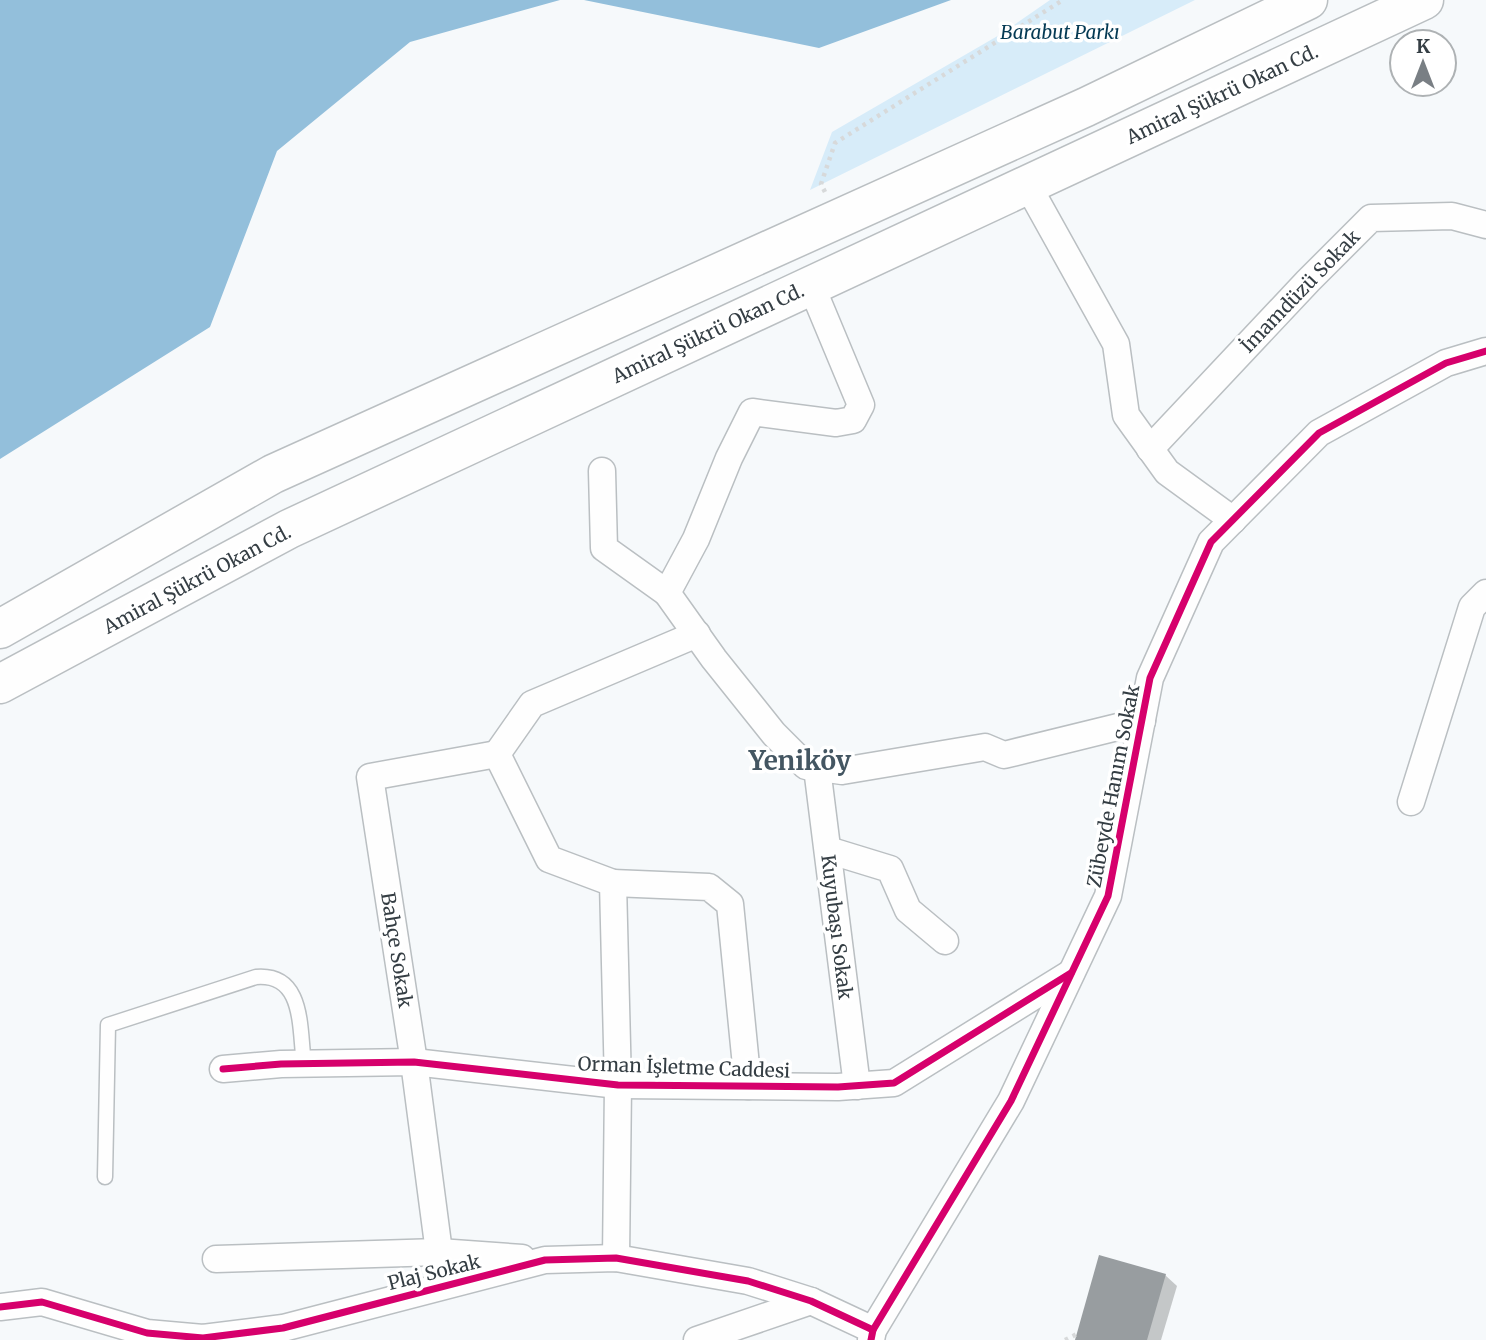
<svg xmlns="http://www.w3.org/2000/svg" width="1486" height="1340" viewBox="0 0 1486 1340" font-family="Merriweather,serif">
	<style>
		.green { fill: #d7ecf9 }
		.water { fill: #93bfdb }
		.shadow { fill: #0003 }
		.building { fill: #989da0 }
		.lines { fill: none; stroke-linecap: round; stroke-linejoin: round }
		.service-casing { stroke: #babfc2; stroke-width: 17 }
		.minor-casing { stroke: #babfc2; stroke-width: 29 }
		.secondary-casing { stroke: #babfc2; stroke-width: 41 }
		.path { stroke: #d7d9da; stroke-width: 4.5; stroke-dasharray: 3.5 5; stroke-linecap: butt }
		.service { stroke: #fefefe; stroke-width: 14 }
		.minor { stroke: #fefefe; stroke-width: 26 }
		.secondary { stroke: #fefefe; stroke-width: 38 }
		.cycleway-casing { stroke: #fff; stroke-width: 11 }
		.cycleway { stroke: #d6006c; stroke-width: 7 }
		.labels { text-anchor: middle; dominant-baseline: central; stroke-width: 7; stroke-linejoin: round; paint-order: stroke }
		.park-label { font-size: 19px; font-style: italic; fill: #053a54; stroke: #fff }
		.street-label { font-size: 19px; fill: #353e44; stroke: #fff }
		.district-label { font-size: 26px; font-weight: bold; fill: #445662; stroke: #fff }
	</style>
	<rect width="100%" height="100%" fill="#f6f9fb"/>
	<polygon class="green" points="1050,0 1195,0 810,190 832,132 1001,34"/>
	<g class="water">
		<polygon points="0,0 560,0 410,42 277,151 210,327 0,459"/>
		<polygon points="584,0 951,0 819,48"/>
	</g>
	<polygon class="shadow" points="1165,1275 1177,1286 1161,1340 1077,1340"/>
	<polygon class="building" points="1099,1255 1166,1274 1147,1340 1075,1340"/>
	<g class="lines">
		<defs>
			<path id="service" d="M 105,1177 L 108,1025 L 256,977 C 305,973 299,1029 304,1063"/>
			<g id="minor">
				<polyline points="1027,184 1116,344 1126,415 1167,472 1233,520"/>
				<polyline points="1150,449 1308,281 1371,218 1452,216 1486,225"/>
				<polyline points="602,471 604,548 667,593 696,539 729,458 752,412 836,423 853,420 861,405 811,285"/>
				<polyline points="667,593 714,659 774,734 806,766 842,771 985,747 1004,755 1142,721"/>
				<polyline points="817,768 857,1086"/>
				<polyline points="1411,802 1472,607 1486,593"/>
				<polyline points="828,850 890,869 908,910 945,941"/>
				<polyline points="613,883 709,887 730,904 748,1086"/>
				<polyline points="223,1069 281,1064 414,1062 618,1085 838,1087 894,1083 1071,973"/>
				<polyline points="439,1252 414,1062 370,777 497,754"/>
				<polyline points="616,1258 618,1085 613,883 549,859 497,754 532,704 697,634"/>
				<polyline points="216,1259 439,1252 522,1258"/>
				<polyline points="0,1307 42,1302 147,1333 203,1338 283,1328 545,1260 616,1258 748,1281 811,1301 873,1330"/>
				<polyline points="697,1340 811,1301"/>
				<polyline points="871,1340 873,1330 1011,1101 1108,896 1150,678 1211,542 1319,433 1446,363 1486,351"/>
			</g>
			<g id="secondary">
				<polyline points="0,629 273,474 1086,107 1308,0"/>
				<polyline points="0,684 289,529 1424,0"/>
			</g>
		</defs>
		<use href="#service" class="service-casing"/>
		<use href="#minor" class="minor-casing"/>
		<use href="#secondary" class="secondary-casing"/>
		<g class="path">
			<polyline points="825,192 821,184 835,143 1063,0"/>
			<polyline points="1065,1340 1077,1334"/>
		</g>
		<use href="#service" class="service"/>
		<use href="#minor" class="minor"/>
		<use href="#secondary" class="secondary"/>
		<defs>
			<g id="cycleway">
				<polyline points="223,1069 281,1064 414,1062 618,1085 838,1087 894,1083 1071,973"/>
				<polyline points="0,1307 42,1302 147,1333 203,1338 283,1328 545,1260 616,1258 748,1281 811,1301 873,1330"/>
				<polyline points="871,1340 873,1330 1011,1101 1108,896 1150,678 1211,542 1319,433 1446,363 1486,351"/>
			</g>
		</defs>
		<use href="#cycleway" class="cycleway-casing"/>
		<use href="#cycleway" class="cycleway"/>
	</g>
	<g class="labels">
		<g class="park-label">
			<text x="1060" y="32">Barabut Parkı</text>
		</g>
		<g class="street-label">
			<text transform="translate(1222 94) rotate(-25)">Amiral Şükrü Okan Cd.</text>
			<text transform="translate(1300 291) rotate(-46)">İmamdüzü Sokak</text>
			<text transform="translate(708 333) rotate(-25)">Amiral Şükrü Okan Cd.</text>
			<text transform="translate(197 579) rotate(-28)">Amiral Şükrü Okan Cd.</text>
			<text transform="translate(1113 786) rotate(-79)">Zübeyde Hanım Sokak</text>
			<text transform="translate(837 927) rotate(83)">Kuyubaşı Sokak</text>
			<text transform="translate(397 950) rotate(81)">Bahçe Sokak</text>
			<text transform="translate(684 1067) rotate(2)">Orman İşletme Caddesi</text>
			<text transform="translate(434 1272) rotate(-14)">Plaj Sokak</text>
		</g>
		<g class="district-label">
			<text x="800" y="760">Yeniköy</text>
		</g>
	</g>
	<g transform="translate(1423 63)"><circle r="33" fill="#ffffff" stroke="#aeb2b4" stroke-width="2"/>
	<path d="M0-5L12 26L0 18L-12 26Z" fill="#797f84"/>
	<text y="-10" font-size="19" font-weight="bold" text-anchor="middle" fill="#353e44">K</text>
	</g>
</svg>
